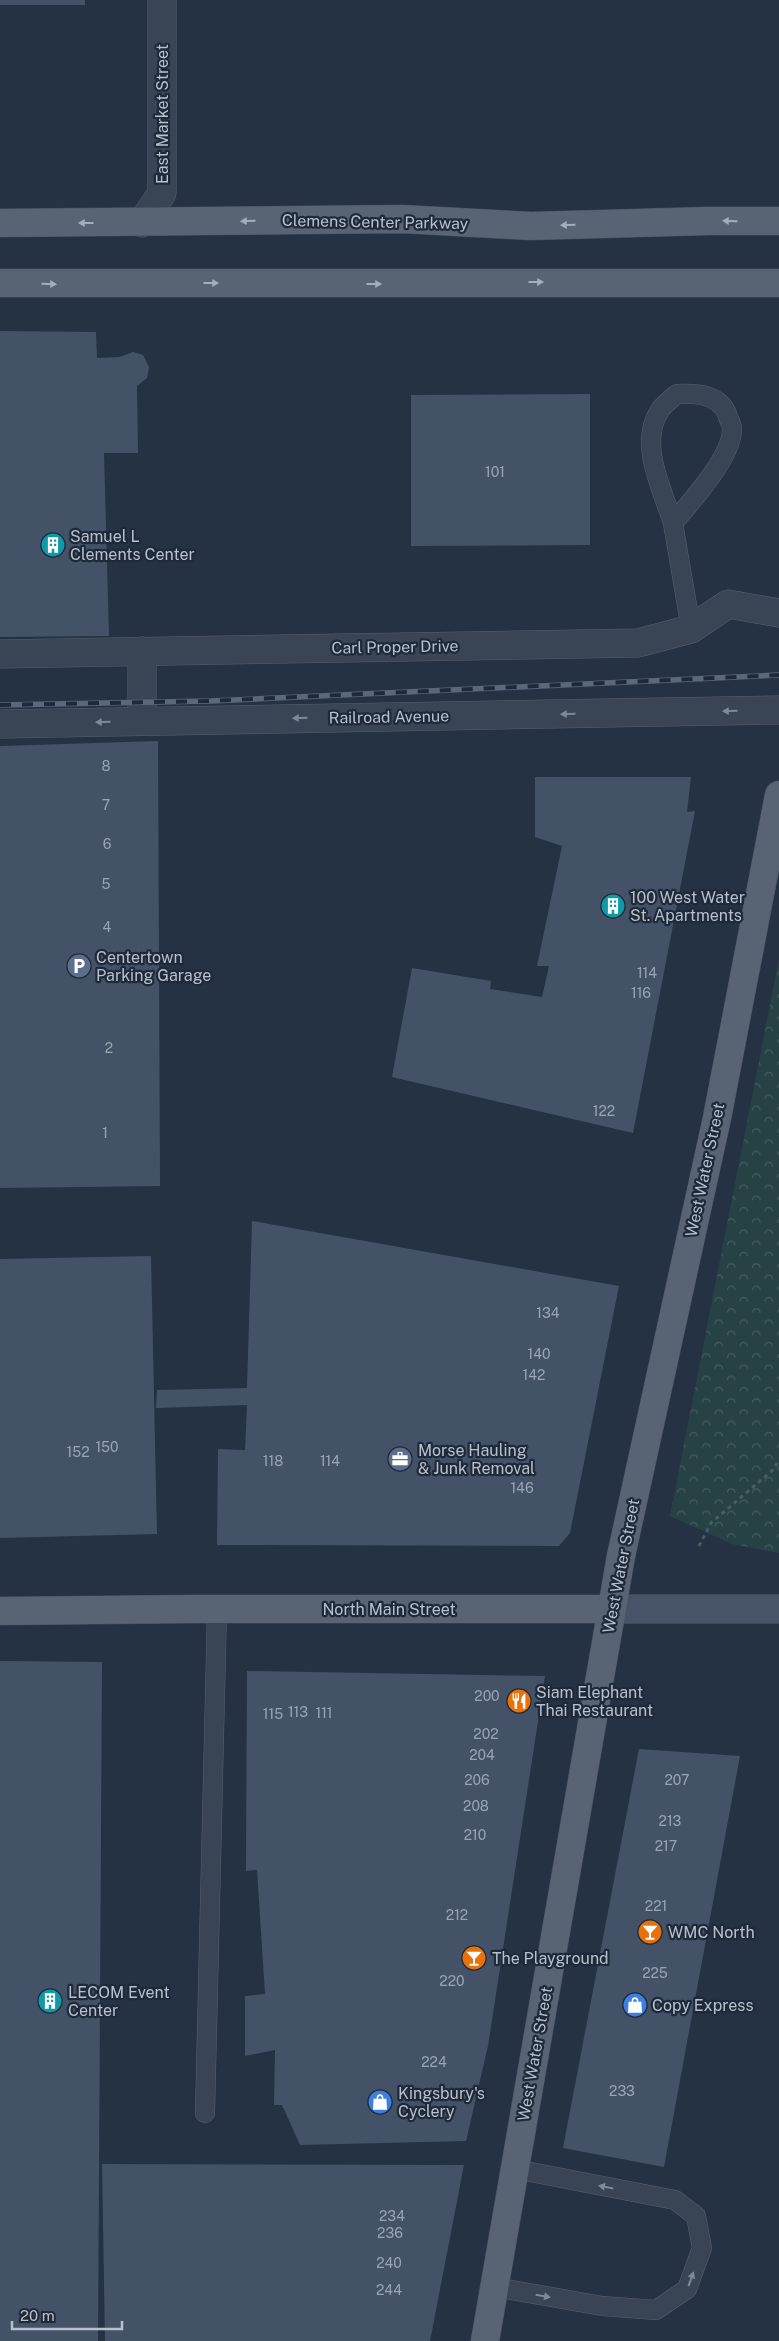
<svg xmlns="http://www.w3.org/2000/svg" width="779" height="2341" viewBox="0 0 779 2341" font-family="'Public Sans',sans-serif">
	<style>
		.park { fill: url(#park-crowns) }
		.building { fill: #445267 }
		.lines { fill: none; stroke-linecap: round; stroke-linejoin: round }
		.service-casing { stroke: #586271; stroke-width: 20 }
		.minor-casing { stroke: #586271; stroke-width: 29 }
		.secondary-casing { stroke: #586271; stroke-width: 29 }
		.primary-casing { stroke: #434d5d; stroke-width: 29 }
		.path { stroke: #455e61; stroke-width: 3; stroke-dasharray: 4 4; stroke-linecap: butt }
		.service { stroke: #394454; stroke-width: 19 }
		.minor { stroke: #394454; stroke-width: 28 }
		.secondary { stroke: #475367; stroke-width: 28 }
		.primary { stroke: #586374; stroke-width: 28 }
		.rail-casing { stroke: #5b687b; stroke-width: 5.5 }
		.rail { stroke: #1e2939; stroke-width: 4; stroke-dasharray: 11; stroke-linecap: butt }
		.oneway { fill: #a4adbb }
		.oneway2 { fill: #7e8897 }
		.labels { text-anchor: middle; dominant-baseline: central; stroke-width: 4.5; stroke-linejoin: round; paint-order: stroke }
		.number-label { font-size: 14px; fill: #9aa4b4 }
		.street-label { font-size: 16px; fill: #b7c0cd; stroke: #1e2939 }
		.poi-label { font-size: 16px; fill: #b7c0cd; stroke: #1e2939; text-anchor: start }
	</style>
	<defs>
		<pattern id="park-crowns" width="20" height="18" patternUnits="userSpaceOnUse" patternTransform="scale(1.25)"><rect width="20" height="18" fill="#274245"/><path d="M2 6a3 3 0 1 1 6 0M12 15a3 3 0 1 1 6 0" fill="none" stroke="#445c5f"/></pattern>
	</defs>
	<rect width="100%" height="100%" fill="#253244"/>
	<polygon class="park" points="779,959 779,1553 732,1544 670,1516"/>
	<g class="building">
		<rect x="0" y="0" width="85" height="5"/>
		<polygon points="0,331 96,332 97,358 120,357 133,352 143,355 149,367 147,378 137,386 138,453 104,453 109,636 0,637"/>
		<polygon points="590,394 590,545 411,546 411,395"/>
		<polygon points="158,741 160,1186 0,1188 0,746"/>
		<polygon points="535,777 691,777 687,812 695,811 633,1133 392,1077 412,968 491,981 490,989 542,997 549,966 537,966 562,846 535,837"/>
		<polygon points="252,1221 619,1286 570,1533 559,1546 217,1545 218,1449 245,1450 247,1405 156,1408 157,1390 247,1388"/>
		<polygon points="151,1256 157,1534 0,1538 0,1259"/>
		<polygon points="0,1661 102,1662 98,2341 0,2341"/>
		<polygon points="247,1671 545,1676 488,2046 466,2141 300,2145 282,2105 274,2105 275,2050 245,2056 245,1996 265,1994 257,1870 246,1871"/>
		<polygon points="639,1749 740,1756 664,2167 563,2148"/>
		<polygon points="102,2164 464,2165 430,2341 105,2341"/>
	</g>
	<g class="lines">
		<defs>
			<g id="service">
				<path d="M 673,523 C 662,489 638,443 660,410 C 664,404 672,398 677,394 C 696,393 719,394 727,414 C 728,418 732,424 732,429 C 732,457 691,502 673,523 L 691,629"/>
				<polyline points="205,2113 217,1610"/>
				<polyline points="495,2287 602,2306 656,2310 687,2289 702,2248 696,2216 675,2200 515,2169"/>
			</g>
			<g id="minor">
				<polyline points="142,223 162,193 162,0"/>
				<polyline points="142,651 142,721"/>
				<polyline points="0,654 638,643 691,629 728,604 779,613"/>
				<polyline points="0,724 779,710"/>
			</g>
			<polyline id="secondary" points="611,1609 779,1609"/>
			<g id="primary">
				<polyline points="0,223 402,219 531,226 708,221 779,221"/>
				<polyline points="0,283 779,283"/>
				<polyline points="0,1611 192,1609 611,1609"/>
				<polyline points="485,2341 621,1556 717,1118 779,795"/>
			</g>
		</defs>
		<use href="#service" class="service-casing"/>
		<use href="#minor" class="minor-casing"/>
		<use href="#secondary" class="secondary-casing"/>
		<use href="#primary" class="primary-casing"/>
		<polyline class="path" points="699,1546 711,1523 774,1469 779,1459"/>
		<use href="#service" class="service"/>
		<use href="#minor" class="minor"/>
		<use href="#secondary" class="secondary"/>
		<use href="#primary" class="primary"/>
		<defs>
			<polyline id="rail" points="0,705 211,701 779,675"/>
		</defs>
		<use href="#rail" class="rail-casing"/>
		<use href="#rail" class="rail"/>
	</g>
	<defs><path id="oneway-solid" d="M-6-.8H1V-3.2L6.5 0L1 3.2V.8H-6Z" transform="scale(1.25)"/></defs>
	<g class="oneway">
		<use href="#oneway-solid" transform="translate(248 221) rotate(179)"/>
		<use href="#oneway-solid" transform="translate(730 221) rotate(-179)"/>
		<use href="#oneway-solid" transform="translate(86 223) rotate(180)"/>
		<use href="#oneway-solid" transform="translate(568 225) rotate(178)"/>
		<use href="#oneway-solid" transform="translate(536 282)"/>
		<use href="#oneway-solid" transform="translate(211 283)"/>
		<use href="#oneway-solid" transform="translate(49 284) rotate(1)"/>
		<use href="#oneway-solid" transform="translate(374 284)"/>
	</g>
	<g class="oneway2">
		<use href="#oneway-solid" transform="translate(730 711) rotate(179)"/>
		<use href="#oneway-solid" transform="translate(568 714) rotate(179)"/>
		<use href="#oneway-solid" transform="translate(300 718) rotate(179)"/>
		<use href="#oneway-solid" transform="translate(103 722) rotate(179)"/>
		<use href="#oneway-solid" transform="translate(606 2187) rotate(-169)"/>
		<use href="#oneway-solid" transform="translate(691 2279) rotate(-70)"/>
		<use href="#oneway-solid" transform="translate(543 2296) rotate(10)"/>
	</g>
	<defs>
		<symbol id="building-disc" viewBox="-11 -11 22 22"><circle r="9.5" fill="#0f9aa8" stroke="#1e2939"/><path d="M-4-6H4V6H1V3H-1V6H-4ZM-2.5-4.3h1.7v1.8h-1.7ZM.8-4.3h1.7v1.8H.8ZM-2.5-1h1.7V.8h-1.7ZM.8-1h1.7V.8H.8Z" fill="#fff"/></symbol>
		<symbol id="parking-disc" viewBox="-11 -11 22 22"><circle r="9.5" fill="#5c6f8a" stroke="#1e2939"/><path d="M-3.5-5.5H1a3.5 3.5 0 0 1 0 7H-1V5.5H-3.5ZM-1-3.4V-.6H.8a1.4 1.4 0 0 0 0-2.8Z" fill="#fff"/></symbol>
		<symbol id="office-disc" viewBox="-11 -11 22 22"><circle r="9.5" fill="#5c6f8a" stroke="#1e2939"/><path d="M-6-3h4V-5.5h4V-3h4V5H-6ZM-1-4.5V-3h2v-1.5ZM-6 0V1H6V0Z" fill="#fff"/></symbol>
		<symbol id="restaurant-disc" viewBox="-11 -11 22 22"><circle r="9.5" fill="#e8710a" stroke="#1e2939"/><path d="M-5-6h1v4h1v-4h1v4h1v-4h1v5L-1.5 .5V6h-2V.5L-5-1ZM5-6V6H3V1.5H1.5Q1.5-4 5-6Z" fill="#fff"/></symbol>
		<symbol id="bar-disc" viewBox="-11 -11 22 22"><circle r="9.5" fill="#e8710a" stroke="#1e2939"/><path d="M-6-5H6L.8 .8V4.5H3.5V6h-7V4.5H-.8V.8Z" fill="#fff"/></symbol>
		<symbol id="shop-disc" viewBox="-11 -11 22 22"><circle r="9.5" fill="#3f7fe0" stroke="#1e2939"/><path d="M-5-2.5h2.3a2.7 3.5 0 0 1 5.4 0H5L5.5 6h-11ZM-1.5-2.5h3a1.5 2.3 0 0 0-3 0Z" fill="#fff"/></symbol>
	</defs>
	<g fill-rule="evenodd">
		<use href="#building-disc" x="39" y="531" width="28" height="28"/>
		<use href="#building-disc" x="599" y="892" width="28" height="28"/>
		<use href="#parking-disc" x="65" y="952" width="28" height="28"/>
		<use href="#office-disc" x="386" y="1445" width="28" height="28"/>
		<use href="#restaurant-disc" x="505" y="1687" width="28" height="28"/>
		<use href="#bar-disc" x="636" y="1918" width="28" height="28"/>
		<use href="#bar-disc" x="460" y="1944" width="28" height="28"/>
		<use href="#building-disc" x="36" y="1987" width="28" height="28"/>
		<use href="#shop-disc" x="621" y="1991" width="28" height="28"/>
		<use href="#shop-disc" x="366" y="2088" width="28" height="28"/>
	</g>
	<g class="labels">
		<g class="number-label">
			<text x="495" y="472">101</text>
			<text x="106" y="766">8</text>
			<text x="106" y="805">7</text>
			<text x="107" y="844">6</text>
			<text x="106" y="884">5</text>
			<text x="107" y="927">4</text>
			<text x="647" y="973">114</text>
			<text x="641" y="993">116</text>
			<text x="109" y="1048">2</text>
			<text x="604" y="1111">122</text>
			<text x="105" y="1133">1</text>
			<text x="548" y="1313">134</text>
			<text x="539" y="1354">140</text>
			<text x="534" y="1375">142</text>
			<text x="107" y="1447">150</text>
			<text x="78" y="1452">152</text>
			<text x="273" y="1461">118</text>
			<text x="330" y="1461">114</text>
			<text x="522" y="1488">146</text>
			<text x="487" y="1696">200</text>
			<text x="298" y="1712">113</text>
			<text x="324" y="1713">111</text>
			<text x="273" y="1714">115</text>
			<text x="486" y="1734">202</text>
			<text x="482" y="1755">204</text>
			<text x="477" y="1780">206</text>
			<text x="677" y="1780">207</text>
			<text x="476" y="1806">208</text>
			<text x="670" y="1821">213</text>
			<text x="475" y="1835">210</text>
			<text x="666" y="1846">217</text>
			<text x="656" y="1906">221</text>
			<text x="457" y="1915">212</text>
			<text x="655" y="1973">225</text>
			<text x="452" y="1981">220</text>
			<text x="434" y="2062">224</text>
			<text x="622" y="2091">233</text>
			<text x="392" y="2216">234</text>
			<text x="390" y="2233">236</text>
			<text x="389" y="2263">240</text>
			<text x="389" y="2290">244</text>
		</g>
		<g class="street-label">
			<text transform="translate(162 114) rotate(-90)">East Market Street</text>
			<text transform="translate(375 222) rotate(1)">Clemens Center Parkway</text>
			<text transform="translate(395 647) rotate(-1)">Carl Proper Drive</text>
			<text transform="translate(389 717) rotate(-1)">Railroad Avenue</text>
			<text transform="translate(705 1170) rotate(-78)">West Water Street</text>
			<text transform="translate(621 1566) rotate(-79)">West Water Street</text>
			<text x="389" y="1609">North Main Street</text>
			<text transform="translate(535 2054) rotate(-80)">West Water Street</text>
		</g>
		<g class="poi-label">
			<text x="70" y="536">Samuel L<tspan x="70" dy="18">Clements Center</tspan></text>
			<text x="630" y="897">100 West Water<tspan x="630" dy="18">St. Apartments</tspan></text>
			<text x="96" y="957">Centertown<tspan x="96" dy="18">Parking Garage</tspan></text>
			<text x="418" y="1450">Morse Hauling<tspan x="418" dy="18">&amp; Junk Removal</tspan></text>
			<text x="536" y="1692">Siam Elephant<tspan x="536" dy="18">Thai Restaurant</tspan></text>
			<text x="668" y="1932">WMC North</text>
			<text x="492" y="1958">The Playground</text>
			<text x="68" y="1992">LECOM Event<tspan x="68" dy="18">Center</tspan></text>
			<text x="652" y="2005">Copy Express</text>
			<text x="398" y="2093">Kingsbury's<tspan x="398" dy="18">Cyclery</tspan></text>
		</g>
	</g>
	<path d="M12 2321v8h110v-8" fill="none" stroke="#b7c0cd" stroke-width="2.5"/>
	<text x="20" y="2321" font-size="15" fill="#b7c0cd" stroke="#1e2939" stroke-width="4" paint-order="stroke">20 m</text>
</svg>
